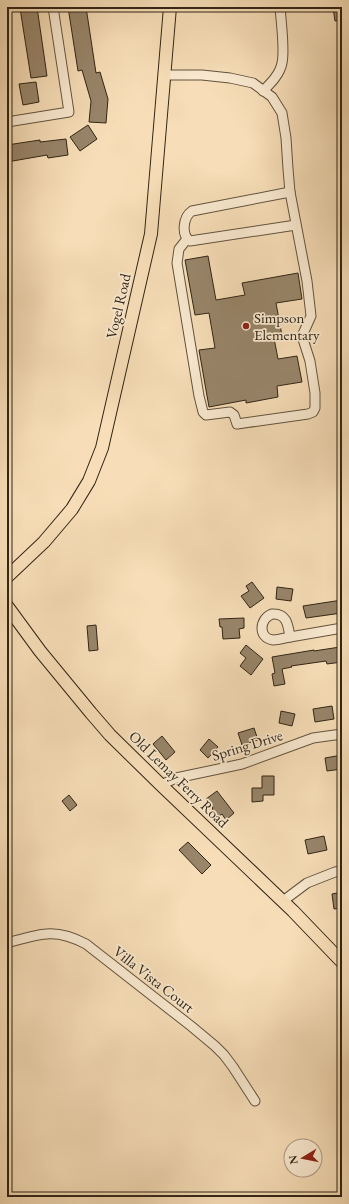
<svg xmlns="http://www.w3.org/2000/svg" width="349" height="1204" viewBox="0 0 349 1204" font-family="'EB Garamond',serif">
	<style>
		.building { fill: #98856a; stroke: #312515 }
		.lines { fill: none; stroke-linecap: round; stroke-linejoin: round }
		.minor-casing { stroke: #62533e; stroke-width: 11 }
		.major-casing { stroke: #312515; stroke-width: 14 }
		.minor { stroke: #faead1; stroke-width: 9 }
		.major { stroke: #f7deb8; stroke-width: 12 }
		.poi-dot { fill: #8f2418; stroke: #faead1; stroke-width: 1.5 }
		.labels { text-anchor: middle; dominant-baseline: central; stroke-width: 3.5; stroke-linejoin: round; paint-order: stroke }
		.street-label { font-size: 15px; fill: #312515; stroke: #faead1 }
		.poi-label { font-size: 15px; fill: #312515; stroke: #faead1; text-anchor: start }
	</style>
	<rect width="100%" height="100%" fill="#f7deb8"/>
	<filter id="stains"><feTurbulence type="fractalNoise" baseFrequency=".005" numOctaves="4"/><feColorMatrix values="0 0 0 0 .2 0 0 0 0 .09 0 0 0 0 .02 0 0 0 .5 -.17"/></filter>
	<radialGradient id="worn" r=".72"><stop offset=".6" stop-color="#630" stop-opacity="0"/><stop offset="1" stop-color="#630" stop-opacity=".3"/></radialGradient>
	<g class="building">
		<polygon points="24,7 37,7 47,76 31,78 20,8"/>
		<polygon points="68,7 86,7 96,73 100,72 108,99 106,123 89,122 91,101 82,70 78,71"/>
		<polygon points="333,7 342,7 342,20 335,21"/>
		<polygon points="36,82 39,102 23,105 19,84"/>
		<polygon points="88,125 97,139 80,151 70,137"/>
		<polygon points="66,139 68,155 48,158 47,155 7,162 7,145 40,140 40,142"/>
		<polygon points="208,256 216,300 245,295 242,283 298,273 302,299 276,303 282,336 274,338 278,359 297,356 302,382 277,386 278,397 246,403 246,400 209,407 199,350 215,348 209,313 195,315 185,260"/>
		<polygon points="252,582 264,598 250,608 241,596 249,591 246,586"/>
		<polygon points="277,587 293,589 291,601 276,599"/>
		<polygon points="342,600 342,613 306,618 303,606"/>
		<polygon points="244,618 244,628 239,629 240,638 223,639 222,627 220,627 219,619"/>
		<polygon points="96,625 98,650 89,651 87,626"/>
		<polygon points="246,645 263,659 251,675 240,666 246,658 240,653"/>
		<polygon points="340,647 342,662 327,664 326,661 291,666 292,667 282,669 285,684 274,686 272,674 275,673 272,657 314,650 314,651"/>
		<polygon points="332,706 334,719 315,722 313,709"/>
		<polygon points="281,711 295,714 292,726 279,723"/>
		<polygon points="254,728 258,740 242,745 238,733"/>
		<polygon points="162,736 175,752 166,760 153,744"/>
		<polygon points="209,739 218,747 208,758 200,750"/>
		<polygon points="342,755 342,769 327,771 325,758"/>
		<polygon points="262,776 274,776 274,795 263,795 263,801 252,802 252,788 262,788"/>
		<polygon points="217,791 234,813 226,820 222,814 218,817 212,809 213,808 206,799"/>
		<polygon points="69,795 77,805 70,811 62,801"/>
		<polygon points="324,836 327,850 308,854 305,840"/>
		<polygon points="188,842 211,865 202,874 179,850"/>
		<polygon points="342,892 342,908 334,909 332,894"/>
	</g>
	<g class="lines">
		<defs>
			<g id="minor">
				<polyline points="165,75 202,75 230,78 253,83 272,97 282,113 286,138 288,169 290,192 307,281 311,316 302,336 310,361 315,393 315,408 313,412 308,414 237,424 234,415 230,412 206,415 203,412 199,396 177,263 179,249 187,239"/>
				<path d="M 263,91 C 271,83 280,74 282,63 C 285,50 281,21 280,7"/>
				<polyline points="7,122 69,112 53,7"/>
				<path d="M 290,192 L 192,211 C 183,217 181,235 190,241 L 296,225"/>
				<path d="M 272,614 C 287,613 288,625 290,637 C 285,638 278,640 273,640 C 258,638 259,619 272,614 Z"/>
				<polyline points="290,637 342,628"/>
				<polyline points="161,785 176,778 242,764 313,738 342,734"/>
				<polyline points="283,901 307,883 335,872 342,871"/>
				<path d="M 7,943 C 39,934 55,927 86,944 L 191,1026 L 215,1046 L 224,1055 L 233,1067 L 255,1101"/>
			</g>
			<g id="major">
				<polyline points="7,577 44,542 72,509 89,481 102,448 151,234 170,7"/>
				<polyline points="7,606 40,651 91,713 110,735 161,785 293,911 342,962"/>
			</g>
		</defs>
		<use href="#minor" class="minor-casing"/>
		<use href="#major" class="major-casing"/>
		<use href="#minor" class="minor"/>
		<use href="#major" class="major"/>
	</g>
	<circle class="poi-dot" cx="246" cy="326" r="4"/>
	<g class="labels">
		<g class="street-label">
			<text transform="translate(118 306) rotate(-77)">Vogel Road</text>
			<text transform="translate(247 745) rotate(-17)">Spring Drive</text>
			<text transform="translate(179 779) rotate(44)">Old Lemay Ferry Road</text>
			<text transform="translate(154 979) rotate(38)">Villa Vista Court</text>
		</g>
		<g class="poi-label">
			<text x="254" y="317">Simpson<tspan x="254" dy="17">Elementary</tspan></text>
		</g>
	</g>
	<rect width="349" height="1204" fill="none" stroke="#f7deb8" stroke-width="24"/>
	<rect x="8" y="8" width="333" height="1188" fill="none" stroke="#312515" stroke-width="2"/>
	<rect x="12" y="12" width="325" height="1180" fill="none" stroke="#312515"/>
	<g transform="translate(303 1158) rotate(260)"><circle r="19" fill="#faead1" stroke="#aa9b86"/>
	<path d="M0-3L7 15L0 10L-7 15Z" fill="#8f2418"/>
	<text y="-6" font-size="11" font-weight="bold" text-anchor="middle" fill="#312515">N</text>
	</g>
	<rect width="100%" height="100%" filter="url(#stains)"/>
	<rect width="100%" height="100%" fill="url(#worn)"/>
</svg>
